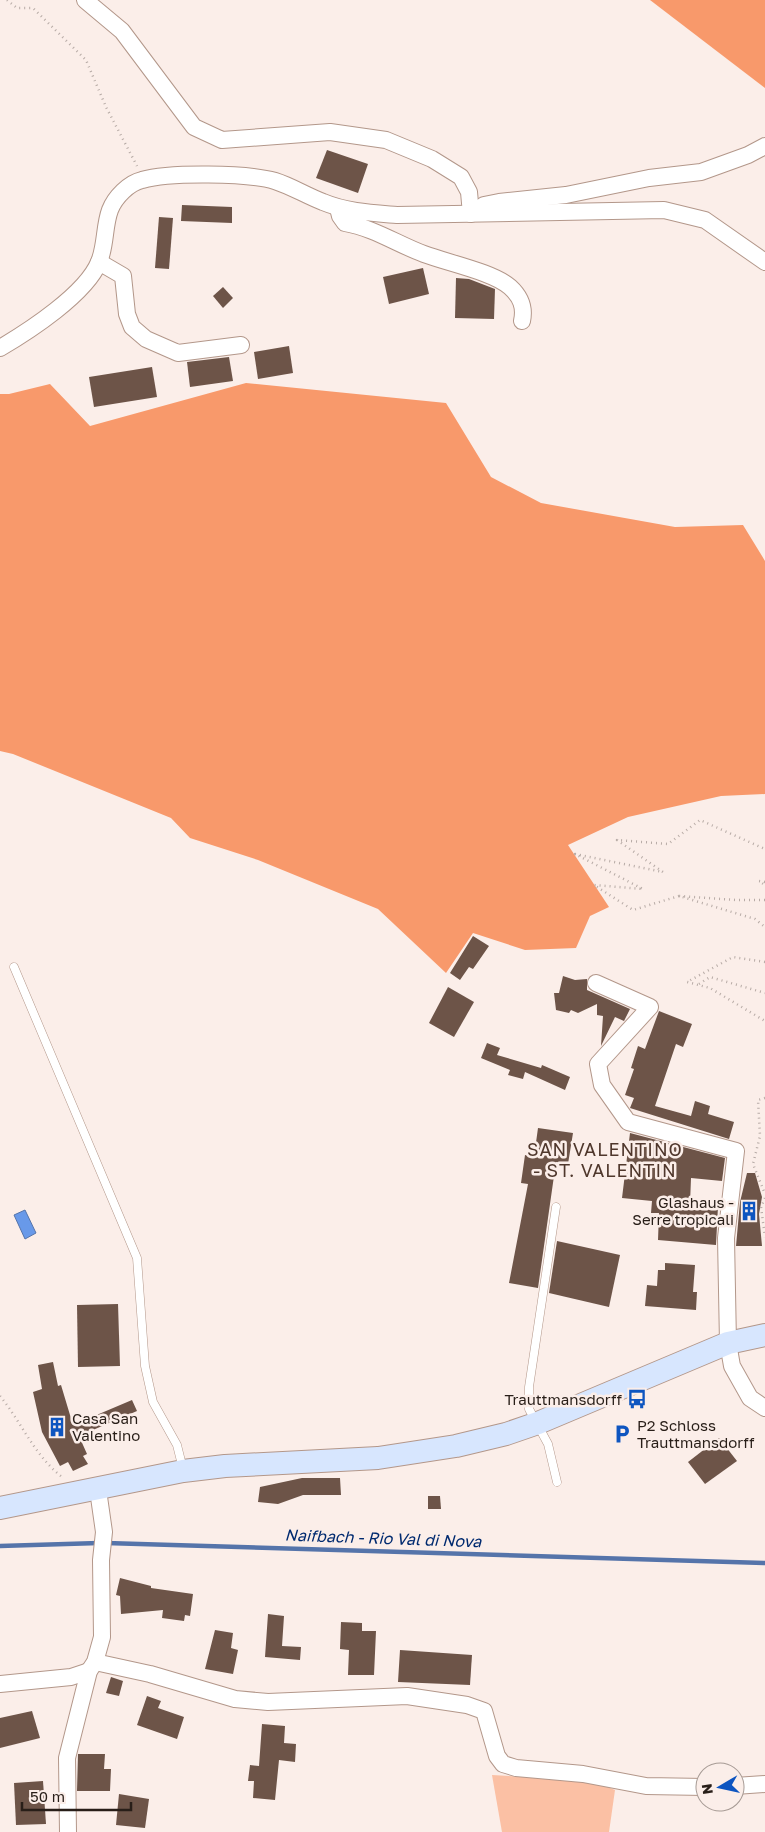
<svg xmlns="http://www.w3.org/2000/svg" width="765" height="1832" viewBox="0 0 765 1832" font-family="'Golos Text',sans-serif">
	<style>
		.green { fill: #fbc0a4 }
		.forest { fill: #f8996b }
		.water { fill: #6899e9; stroke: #5574aa }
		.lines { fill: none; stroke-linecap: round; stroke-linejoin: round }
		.stream { stroke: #5574aa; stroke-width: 4.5 }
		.building { fill: #6d5448 }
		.service-casing { stroke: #b3978a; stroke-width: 9 }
		.minor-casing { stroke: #b3978a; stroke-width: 18 }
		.secondary-casing { stroke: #b3978a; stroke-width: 24 }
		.path { stroke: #b7aba6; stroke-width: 2.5; stroke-dasharray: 1 4; stroke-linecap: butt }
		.service { stroke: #fff; stroke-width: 8 }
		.minor { stroke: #fff; stroke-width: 16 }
		.secondary { stroke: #d7e6fe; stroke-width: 22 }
		.labels { text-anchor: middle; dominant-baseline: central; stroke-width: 5; stroke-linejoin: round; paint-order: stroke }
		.poi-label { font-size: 15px; fill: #281e18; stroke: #fbeee9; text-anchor: end }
		.water-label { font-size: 16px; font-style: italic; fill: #002a6f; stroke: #fbeee9 }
		.quarter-label { font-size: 18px; letter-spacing: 1px; fill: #4f372c; stroke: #fbeee9 }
	</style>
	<rect width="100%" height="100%" fill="#fbeee9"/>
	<polygon class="green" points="492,1775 593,1781 615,1790 609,1832 502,1832"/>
	<g class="forest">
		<polygon points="650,0 765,0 765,88"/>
		<polygon points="246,383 446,403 491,477 541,503 675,527 743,525 765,561 765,794 721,796 628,817 568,845 609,907 590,916 576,948 525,950 473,933 446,973 378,909 258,860 190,838 171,818 13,754 0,751 0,394 9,394 50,384 90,426"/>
	</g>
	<polygon class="water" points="25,1210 36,1233 25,1239 14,1215"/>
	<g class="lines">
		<g class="stream">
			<polyline points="106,1543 765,1563"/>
			<polyline points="0,1546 99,1543"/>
		</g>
	</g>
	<g class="building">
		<polygon points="327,150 368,164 358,193 316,178"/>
		<polygon points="182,205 232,207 232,223 181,221"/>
		<polygon points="159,217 173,218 169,269 155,268"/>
		<polygon points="423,268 429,294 389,304 383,277"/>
		<polygon points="456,278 469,279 495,289 494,319 455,318"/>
		<polygon points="223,287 233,298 223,308 213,296"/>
		<polygon points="289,346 293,373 258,379 254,352"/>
		<polygon points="229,357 233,381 190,387 187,362"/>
		<polygon points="152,367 157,397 94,407 89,377"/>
		<polygon points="473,936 489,946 473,969 469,967 460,980 450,973"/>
		<polygon points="563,976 575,980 587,979 587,990 630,1009 624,1021 615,1017 601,1046 603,1016 597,1015 597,1004 578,1013 571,1010 569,1013 556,1010 554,993 559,993"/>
		<polygon points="448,987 474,1002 454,1037 429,1023"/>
		<polygon points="659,1011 692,1024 683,1047 676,1044 655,1106 691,1116 695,1101 710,1106 708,1114 734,1122 729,1139 630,1108 634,1098 625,1095 634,1069 631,1068 638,1046 645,1049"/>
		<polygon points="487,1043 500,1048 497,1055 541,1068 542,1065 570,1077 565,1090 525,1072 523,1079 508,1075 510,1070 481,1058"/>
		<polygon points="538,1128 573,1133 568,1164 556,1162 538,1288 509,1283 528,1184 521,1183 525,1155 534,1157"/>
		<polygon points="630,1133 725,1158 722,1181 691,1178 690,1204 718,1206 716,1245 658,1240 659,1213 651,1213 652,1201 622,1198"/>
		<polygon points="747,1173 755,1173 762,1197 759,1214 762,1246 736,1246 740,1202"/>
		<polygon points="557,1241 620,1255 609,1307 549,1293"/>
		<polygon points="665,1263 695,1265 693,1292 697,1292 696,1310 645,1306 647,1285 657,1286 658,1270 665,1270"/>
		<polygon points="118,1304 120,1366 78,1367 77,1305"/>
		<polygon points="53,1362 58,1386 61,1385 73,1425 132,1400 137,1411 79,1436 87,1454 83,1456 88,1464 73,1471 68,1462 60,1466 42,1432 33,1392 42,1389 38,1365"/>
		<polygon points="719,1438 737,1461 705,1484 688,1462"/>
		<polygon points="302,1478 340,1478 341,1495 303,1495 278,1504 258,1502 260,1487"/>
		<polygon points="428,1496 440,1496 441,1509 428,1509"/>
		<polygon points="120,1578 151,1586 151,1588 193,1594 190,1616 185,1615 184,1621 162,1618 163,1610 121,1614 120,1596 116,1595"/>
		<polygon points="268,1614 284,1616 282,1646 301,1647 300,1660 265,1657"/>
		<polygon points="341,1622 362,1623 362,1631 376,1631 374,1675 348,1675 349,1650 340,1649"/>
		<polygon points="215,1630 233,1633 231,1648 238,1650 233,1674 205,1669"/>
		<polygon points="400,1650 472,1655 470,1685 398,1682"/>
		<polygon points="111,1677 123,1681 119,1696 106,1693"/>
		<polygon points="147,1696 161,1701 158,1708 184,1717 177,1739 137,1725"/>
		<polygon points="32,1711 40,1738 0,1748 0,1718"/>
		<polygon points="262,1724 285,1726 284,1743 296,1744 295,1762 279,1760 275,1800 253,1798 254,1781 248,1781 250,1765 259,1766"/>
		<polygon points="78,1754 105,1754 104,1769 111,1769 110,1791 77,1791"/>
		<polygon points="43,1781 46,1824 16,1825 14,1783"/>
		<polygon points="119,1794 149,1799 145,1828 116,1825"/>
	</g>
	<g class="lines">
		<defs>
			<g id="service">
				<polyline points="14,967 137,1258 145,1366 153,1402 177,1445 183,1469"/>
				<polyline points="556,1207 529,1387 529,1409 548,1444 557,1482"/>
			</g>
			<g id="minor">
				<polyline points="85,0 122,31 194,127 222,140 330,132 386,140 432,159 461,177 469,192 471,214"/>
				<path d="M 338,208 L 340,216 L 345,223 C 374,228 397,244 424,254 C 448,263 493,272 510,287 C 521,297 525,307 522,321"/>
				<polyline points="477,210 484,205 499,202 566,195 649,178 701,172 748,155 765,146"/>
				<polyline points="99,262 123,276 127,314 132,327 146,339 178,353 241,345"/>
				<path d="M 0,348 C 29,331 86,294 99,262 C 106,245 104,226 110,210 C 115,197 129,183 142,180 C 169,172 248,173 275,181 C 291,186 307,196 323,202 C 347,212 372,213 397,215 L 664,210 L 705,220 L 765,262"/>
				<polyline points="596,983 650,1007 598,1064 602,1085 628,1122 736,1151 726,1238 728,1343 732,1366 750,1398 765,1408"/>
				<polyline points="95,1662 150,1674 235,1699 268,1702 407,1696 467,1705 484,1711 497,1756 503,1764 516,1768 583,1774 646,1786 705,1787"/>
				<polyline points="0,1684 71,1677 89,1671"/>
				<polyline points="735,1786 765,1784"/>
				<polyline points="68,1832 67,1758 89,1671 95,1662 102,1637 101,1560 104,1532 98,1490"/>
			</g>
			<polyline id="secondary" points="0,1508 183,1471 225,1466 378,1458 456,1446 506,1434 538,1423 728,1343 765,1335"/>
		</defs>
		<use href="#service" class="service-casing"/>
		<use href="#minor" class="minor-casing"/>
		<use href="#secondary" class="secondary-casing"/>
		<g class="path">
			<polyline points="7,0 17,8 33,8 86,60 106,107 137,166"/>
			<polyline points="765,882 759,881 765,885"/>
			<polyline points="679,896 633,910 594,885 643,889 575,854 663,872 617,840 668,844 700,820 765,849"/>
			<polyline points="765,900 736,900 679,896 755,919 765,927"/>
			<polyline points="765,962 733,957 687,982 710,988 765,1021"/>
			<polyline points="699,984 710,977 765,993"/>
			<polyline points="765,1098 758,1100 760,1136 753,1164 765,1194"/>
			<polyline points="765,1198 761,1207 765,1237"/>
			<path d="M 0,1396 C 22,1423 34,1455 62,1477"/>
		</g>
		<use href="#service" class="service"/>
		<use href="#minor" class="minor"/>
		<use href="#secondary" class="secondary"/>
	</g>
	<defs>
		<symbol id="building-bare" viewBox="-9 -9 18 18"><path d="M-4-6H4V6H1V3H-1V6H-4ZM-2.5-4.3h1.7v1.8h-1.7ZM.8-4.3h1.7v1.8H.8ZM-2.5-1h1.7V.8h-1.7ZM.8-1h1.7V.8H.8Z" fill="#0e55c0" stroke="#fbeee9" stroke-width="2.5" paint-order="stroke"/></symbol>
		<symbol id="bus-bare" viewBox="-9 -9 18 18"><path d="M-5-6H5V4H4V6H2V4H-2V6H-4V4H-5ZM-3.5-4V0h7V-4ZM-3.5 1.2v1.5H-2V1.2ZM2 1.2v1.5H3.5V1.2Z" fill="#0e55c0" stroke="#fbeee9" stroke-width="2.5" paint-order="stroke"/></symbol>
		<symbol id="parking-bare" viewBox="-9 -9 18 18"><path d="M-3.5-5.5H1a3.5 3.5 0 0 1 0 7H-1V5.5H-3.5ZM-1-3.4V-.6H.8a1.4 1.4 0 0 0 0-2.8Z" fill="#0e55c0" stroke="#fbeee9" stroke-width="2.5" paint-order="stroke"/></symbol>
	</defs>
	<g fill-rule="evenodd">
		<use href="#building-bare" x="735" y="1197" width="28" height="28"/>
		<use href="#bus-bare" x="623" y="1385" width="28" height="28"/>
		<use href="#building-bare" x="43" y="1413" width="28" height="28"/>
		<use href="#parking-bare" x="608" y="1420" width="28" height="28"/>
	</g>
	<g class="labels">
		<g class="poi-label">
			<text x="734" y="1202">Glashaus -<tspan x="734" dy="17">Serre tropicali</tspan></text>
			<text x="622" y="1399">Trauttmansdorff</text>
			<text x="72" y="1418" text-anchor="start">Casa San<tspan x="72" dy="17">Valentino</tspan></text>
			<text x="637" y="1425" text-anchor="start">P2 Schloss<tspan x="637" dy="17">Trauttmansdorff</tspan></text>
		</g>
		<g class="water-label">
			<text transform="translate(383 1538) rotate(2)">Naifbach - Rio Val di Nova</text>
		</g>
		<g class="quarter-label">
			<text x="605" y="1149">SAN VALENTINO<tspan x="605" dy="21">- ST. VALENTIN</tspan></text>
		</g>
	</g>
	<g transform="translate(720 1787) rotate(261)"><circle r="24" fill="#fbeee9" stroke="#a79b95"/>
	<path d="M0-4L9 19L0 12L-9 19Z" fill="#0e55c0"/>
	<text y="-8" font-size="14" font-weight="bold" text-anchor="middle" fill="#281e18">N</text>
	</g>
	<path d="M22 1802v8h109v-8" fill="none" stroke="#281e18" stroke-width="2.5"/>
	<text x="30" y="1802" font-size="15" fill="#281e18" stroke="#fbeee9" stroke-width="4" paint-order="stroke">50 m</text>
</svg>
